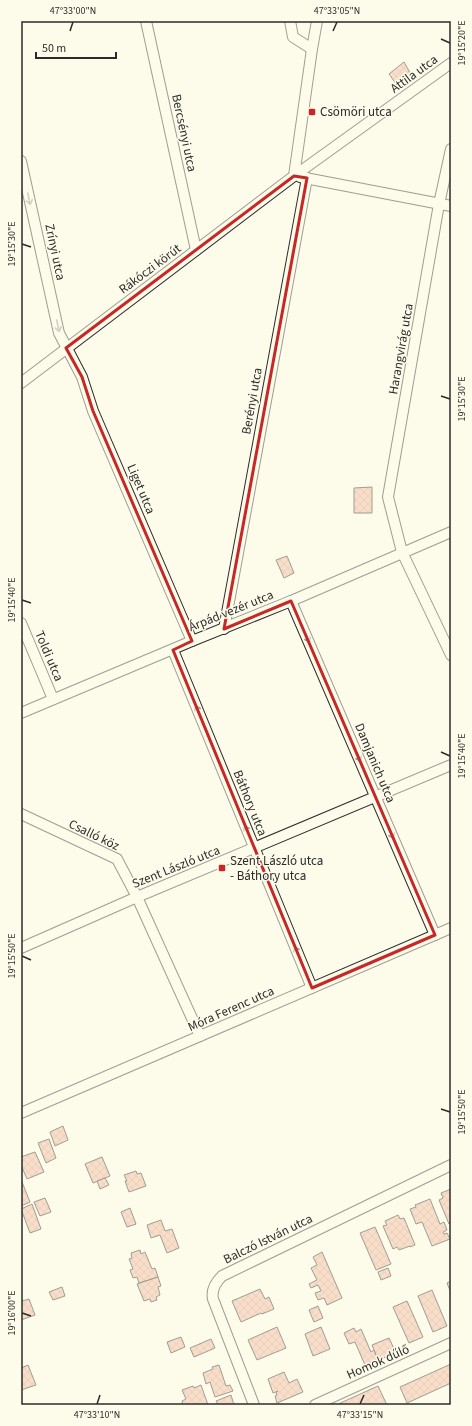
<svg xmlns="http://www.w3.org/2000/svg" width="472" height="1426" viewBox="0 0 472 1426" font-family="'Source Sans 3',sans-serif">
	<style>
		.building { fill: url(#building-cross-hatch); stroke: #2b2b2b }
		.lines { fill: none; stroke-linecap: round; stroke-linejoin: round }
		.minor-casing { stroke: #2b2b2b; stroke-width: 12 }
		.minor { stroke: #fdfbea; stroke-width: 10 }
		.oneway { stroke: #9e9d94 }
		.marked { fill: none; stroke: #c62828; stroke-width: 3; stroke-linejoin: round }
		.ticks { fill: none; stroke: #2b2b2b; stroke-width: 1.5 }
		.poi-dot { fill: #c62828; stroke: #fdfbea; stroke-width: 1.5 }
		.labels { text-anchor: middle; dominant-baseline: central; stroke-width: 3; stroke-linejoin: round; paint-order: stroke }
		.street-label { font-size: 13px; fill: #2b2b2b; stroke: #fdfbea }
		.poi-label { font-size: 13px; fill: #2b2b2b; stroke: #fdfbea; text-anchor: start }
		.neatline { fill: none; stroke: #2b2b2b; stroke-width: 1.5 }
		.ticks-label { font-size: 10px; text-anchor: middle; fill: #2b2b2b }
	</style>
	<defs>
		<pattern id="building-cross-hatch" width="8" height="8" patternUnits="userSpaceOnUse"><rect width="8" height="8" fill="#f2b8a0"/><path d="M0 0l8 8M0 8l8-8" fill="none" stroke="#d09e8a"/></pattern>
	</defs>
	<rect width="100%" height="100%" fill="#fdfbea"/>
	<g class="building">
		<polygon points="404,62 413,78 399,88 389,74"/>
		<polygon points="372,487 372,513 354,513 354,488"/>
		<polygon points="287,556 294,573 284,578 276,560"/>
		<polygon points="63,1126 68,1140 55,1146 50,1132"/>
		<polygon points="49,1139 56,1158 46,1163 38,1143"/>
		<polygon points="35,1152 44,1172 27,1179 21,1165 21,1157"/>
		<polygon points="102,1157 110,1176 93,1183 85,1164"/>
		<polygon points="136,1171 137,1174 141,1173 146,1186 129,1192 125,1181 127,1181 124,1175"/>
		<polygon points="105,1178 109,1185 100,1189 97,1181"/>
		<polygon points="22,1182 30,1202 21,1206 21,1183"/>
		<polygon points="451,1189 451,1223 449,1224 439,1200 443,1198 441,1193"/>
		<polygon points="45,1198 51,1212 40,1216 34,1202"/>
		<polygon points="430,1199 440,1224 444,1222 447,1230 443,1232 444,1234 447,1233 450,1239 432,1246 422,1222 416,1224 410,1209 416,1207 415,1205"/>
		<polygon points="32,1204 41,1229 30,1233 21,1209"/>
		<polygon points="130,1208 136,1224 127,1227 121,1212"/>
		<polygon points="398,1215 400,1219 404,1218 415,1245 410,1247 410,1246 399,1250 397,1247 393,1249 383,1226 387,1225 385,1221"/>
		<polygon points="161,1220 165,1231 172,1229 179,1248 167,1253 160,1235 151,1238 147,1225"/>
		<polygon points="375,1227 391,1264 376,1270 360,1233"/>
		<polygon points="140,1250 141,1254 145,1252 152,1269 155,1268 158,1277 139,1283 137,1277 133,1278 130,1270 133,1269 129,1259 132,1258 131,1253"/>
		<polygon points="322,1252 342,1298 327,1305 324,1298 318,1300 315,1293 321,1291 318,1285 311,1288 309,1284 317,1280 311,1268 317,1265 313,1257"/>
		<polygon points="388,1268 391,1276 381,1280 378,1272"/>
		<polygon points="158,1277 161,1286 158,1287 160,1295 156,1297 157,1300 151,1302 150,1299 144,1301 137,1284"/>
		<polygon points="451,1281 451,1293 447,1283"/>
		<polygon points="62,1287 65,1296 53,1300 49,1292"/>
		<polygon points="260,1289 265,1299 269,1297 274,1309 262,1314 261,1313 241,1322 232,1301"/>
		<polygon points="432,1290 447,1326 433,1332 418,1296"/>
		<polygon points="21,1299 22,1301 29,1299 35,1315 21,1320"/>
		<polygon points="407,1301 423,1337 409,1343 393,1307"/>
		<polygon points="318,1306 323,1318 314,1322 309,1310"/>
		<polygon points="277,1327 286,1348 257,1360 248,1340"/>
		<polygon points="321,1327 330,1349 313,1356 305,1334"/>
		<polygon points="354,1328 356,1332 361,1329 371,1352 374,1350 378,1359 365,1365 355,1342 349,1344 344,1333"/>
		<polygon points="181,1337 185,1347 171,1353 167,1342"/>
		<polygon points="389,1338 396,1353 378,1360 372,1345"/>
		<polygon points="211,1339 215,1348 194,1357 190,1348"/>
		<polygon points="451,1364 451,1383 407,1403 400,1387"/>
		<polygon points="28,1365 36,1385 21,1390 21,1368"/>
		<polygon points="219,1365 226,1386 230,1385 233,1391 215,1397 210,1382 206,1384 203,1373 213,1369 212,1367"/>
		<polygon points="284,1372 289,1383 297,1379 303,1392 277,1403 275,1396 277,1395 276,1393 278,1391 273,1393 268,1379"/>
		<polygon points="201,1385 208,1405 183,1405 182,1401 186,1399 182,1390 193,1386 194,1388"/>
		<polygon points="378,1386 387,1405 336,1405"/>
		<polygon points="231,1395 234,1405 218,1405 216,1401"/>
	</g>
	<g class="lines">
		<defs>
			<g id="minor">
				<polyline points="146,21 196,250"/>
				<polyline points="290,21 293,37 312,49"/>
				<polyline points="451,149 439,204 388,497 402,552 451,655"/>
				<polyline points="21,161 59,333 82,377 93,411 192,641"/>
				<polyline points="294,176 312,49 317,21"/>
				<polyline points="300,177 451,206"/>
				<polyline points="21,383 294,176 451,63"/>
				<polyline points="291,601 435,935"/>
				<polyline points="21,623 53,699"/>
				<polyline points="224,629 307,178"/>
				<polyline points="173,650 312,988"/>
				<polyline points="21,713 192,641 291,601 451,532"/>
				<polyline points="21,814 117,859 137,897 200,1036"/>
				<polyline points="21,948 137,897 451,765"/>
				<polyline points="21,1113 451,928"/>
				<path d="M 254,1405 L 213,1299 C 211,1290 215,1283 222,1276 L 451,1165"/>
				<polyline points="315,1405 451,1343"/>
			</g>
		</defs>
		<use href="#minor" class="minor-casing"/>
		<use href="#minor" class="minor"/>
	</g>
	<defs><path id="oneway-shaft" d="M-6 0H5M1.5-3L5.5 0L1.5 3" fill="none" stroke-width="1.6" stroke-linecap="round" stroke-linejoin="round"/></defs>
	<g class="oneway">
		<use href="#oneway-shaft" transform="translate(29 199) rotate(78)"/>
		<use href="#oneway-shaft" transform="translate(58 326) rotate(78)"/>
		<use href="#oneway-shaft" transform="translate(307 637) rotate(67)"/>
		<use href="#oneway-shaft" transform="translate(198 711) rotate(-112)"/>
		<use href="#oneway-shaft" transform="translate(358 756) rotate(67)"/>
		<use href="#oneway-shaft" transform="translate(247 831) rotate(-112)"/>
		<use href="#oneway-shaft" transform="translate(391 833) rotate(66)"/>
		<use href="#oneway-shaft" transform="translate(297 952) rotate(-113)"/>
	</g>
	<path d="M0 0H472V1426H0ZM 294,176 L 307,178 L 224,629 L 291,601 L 435,935 L 312,988 L 173,650 L 192,641 L 93,411 L 82,377 L 66,348 Z" fill="#fdfbea" fill-opacity=".55" fill-rule="evenodd"/>
	<path class="marked" d="M 294,176 L 307,178 L 224,629 L 291,601 L 435,935 L 312,988 L 173,650 L 192,641 L 93,411 L 82,377 L 66,348 Z"/>
	<path class="ticks" d="M 70,31 L 73,22M 333,31 L 337,22M 441,39 L 450,43M 22,244 L 31,247M 441,396 L 450,399M 22,600 L 31,603M 441,752 L 450,756M 22,956 L 31,960M 441,1109 L 450,1112M 22,1313 L 31,1316M 97,1404 L 100,1395M 360,1404 L 364,1395"/>
	<g class="poi-dot">
		<rect x="308" y="108" width="8" height="8" rx="2"/>
		<rect x="218" y="864" width="8" height="8" rx="2"/>
	</g>
	<g class="labels">
		<g class="street-label">
			<text transform="translate(414 74) rotate(-36)">Attila utca</text>
			<text transform="translate(184 133) rotate(78)">Bercsényi utca</text>
			<text transform="translate(55 252) rotate(78)">Zrínyi utca</text>
			<text transform="translate(150 269) rotate(-37)">Rákóczi körút</text>
			<text transform="translate(401 349) rotate(-80)">Harangvirág utca</text>
			<text transform="translate(252 401) rotate(-80)">Berényi utca</text>
			<text transform="translate(141 489) rotate(67)">Liget utca</text>
			<text transform="translate(231 611) rotate(-22)">Árpád vezér utca</text>
			<text transform="translate(49 656) rotate(67)">Toldi utca</text>
			<text transform="translate(375 763) rotate(67)">Damjanich utca</text>
			<text transform="translate(250 803) rotate(68)">Báthory utca</text>
			<text transform="translate(94 835) rotate(26)">Csalló köz</text>
			<text transform="translate(176 867) rotate(-22)">Szent László utca</text>
			<text transform="translate(231 1009) rotate(-24)">Móra Ferenc utca</text>
			<text transform="translate(268 1239) rotate(-26)">Balczó István utca</text>
			<text transform="translate(378 1362) rotate(-24)">Homok dűlő</text>
		</g>
		<g class="poi-label">
			<text x="320" y="112">Csömöri utca</text>
			<text x="230" y="861">Szent László utca<tspan x="230" dy="15">- Báthory utca</tspan></text>
		</g>
	</g>
	<rect width="472" height="1426" fill="none" stroke="#fdfbea" stroke-width="44"/>
	<path d="M36 52v6h80v-6" fill="none" stroke="#2b2b2b" stroke-width="2"/>
	<text x="42" y="52" font-size="12" fill="#2b2b2b" stroke="#fdfbea" stroke-width="3" paint-order="stroke">50 m</text>
	<rect x="22" y="22" width="428" height="1382" class="neatline"/>
	<g class="ticks-label">
		<text x="73" y="14">47°33'00"N</text>
		<text x="337" y="14">47°33'05"N</text>
		<text transform="translate(461 43) rotate(-90)" y="4">19°15'20"E</text>
		<text transform="translate(11 244) rotate(-90)" y="4">19°15'30"E</text>
		<text transform="translate(461 399) rotate(-90)" y="4">19°15'30"E</text>
		<text transform="translate(11 600) rotate(-90)" y="4">19°15'40"E</text>
		<text transform="translate(461 756) rotate(-90)" y="4">19°15'40"E</text>
		<text transform="translate(11 956) rotate(-90)" y="4">19°15'50"E</text>
		<text transform="translate(461 1112) rotate(-90)" y="4">19°15'50"E</text>
		<text transform="translate(11 1313) rotate(-90)" y="4">19°16'00"E</text>
		<text x="97" y="1418">47°33'10"N</text>
		<text x="360" y="1418">47°33'15"N</text>
	</g>
</svg>
